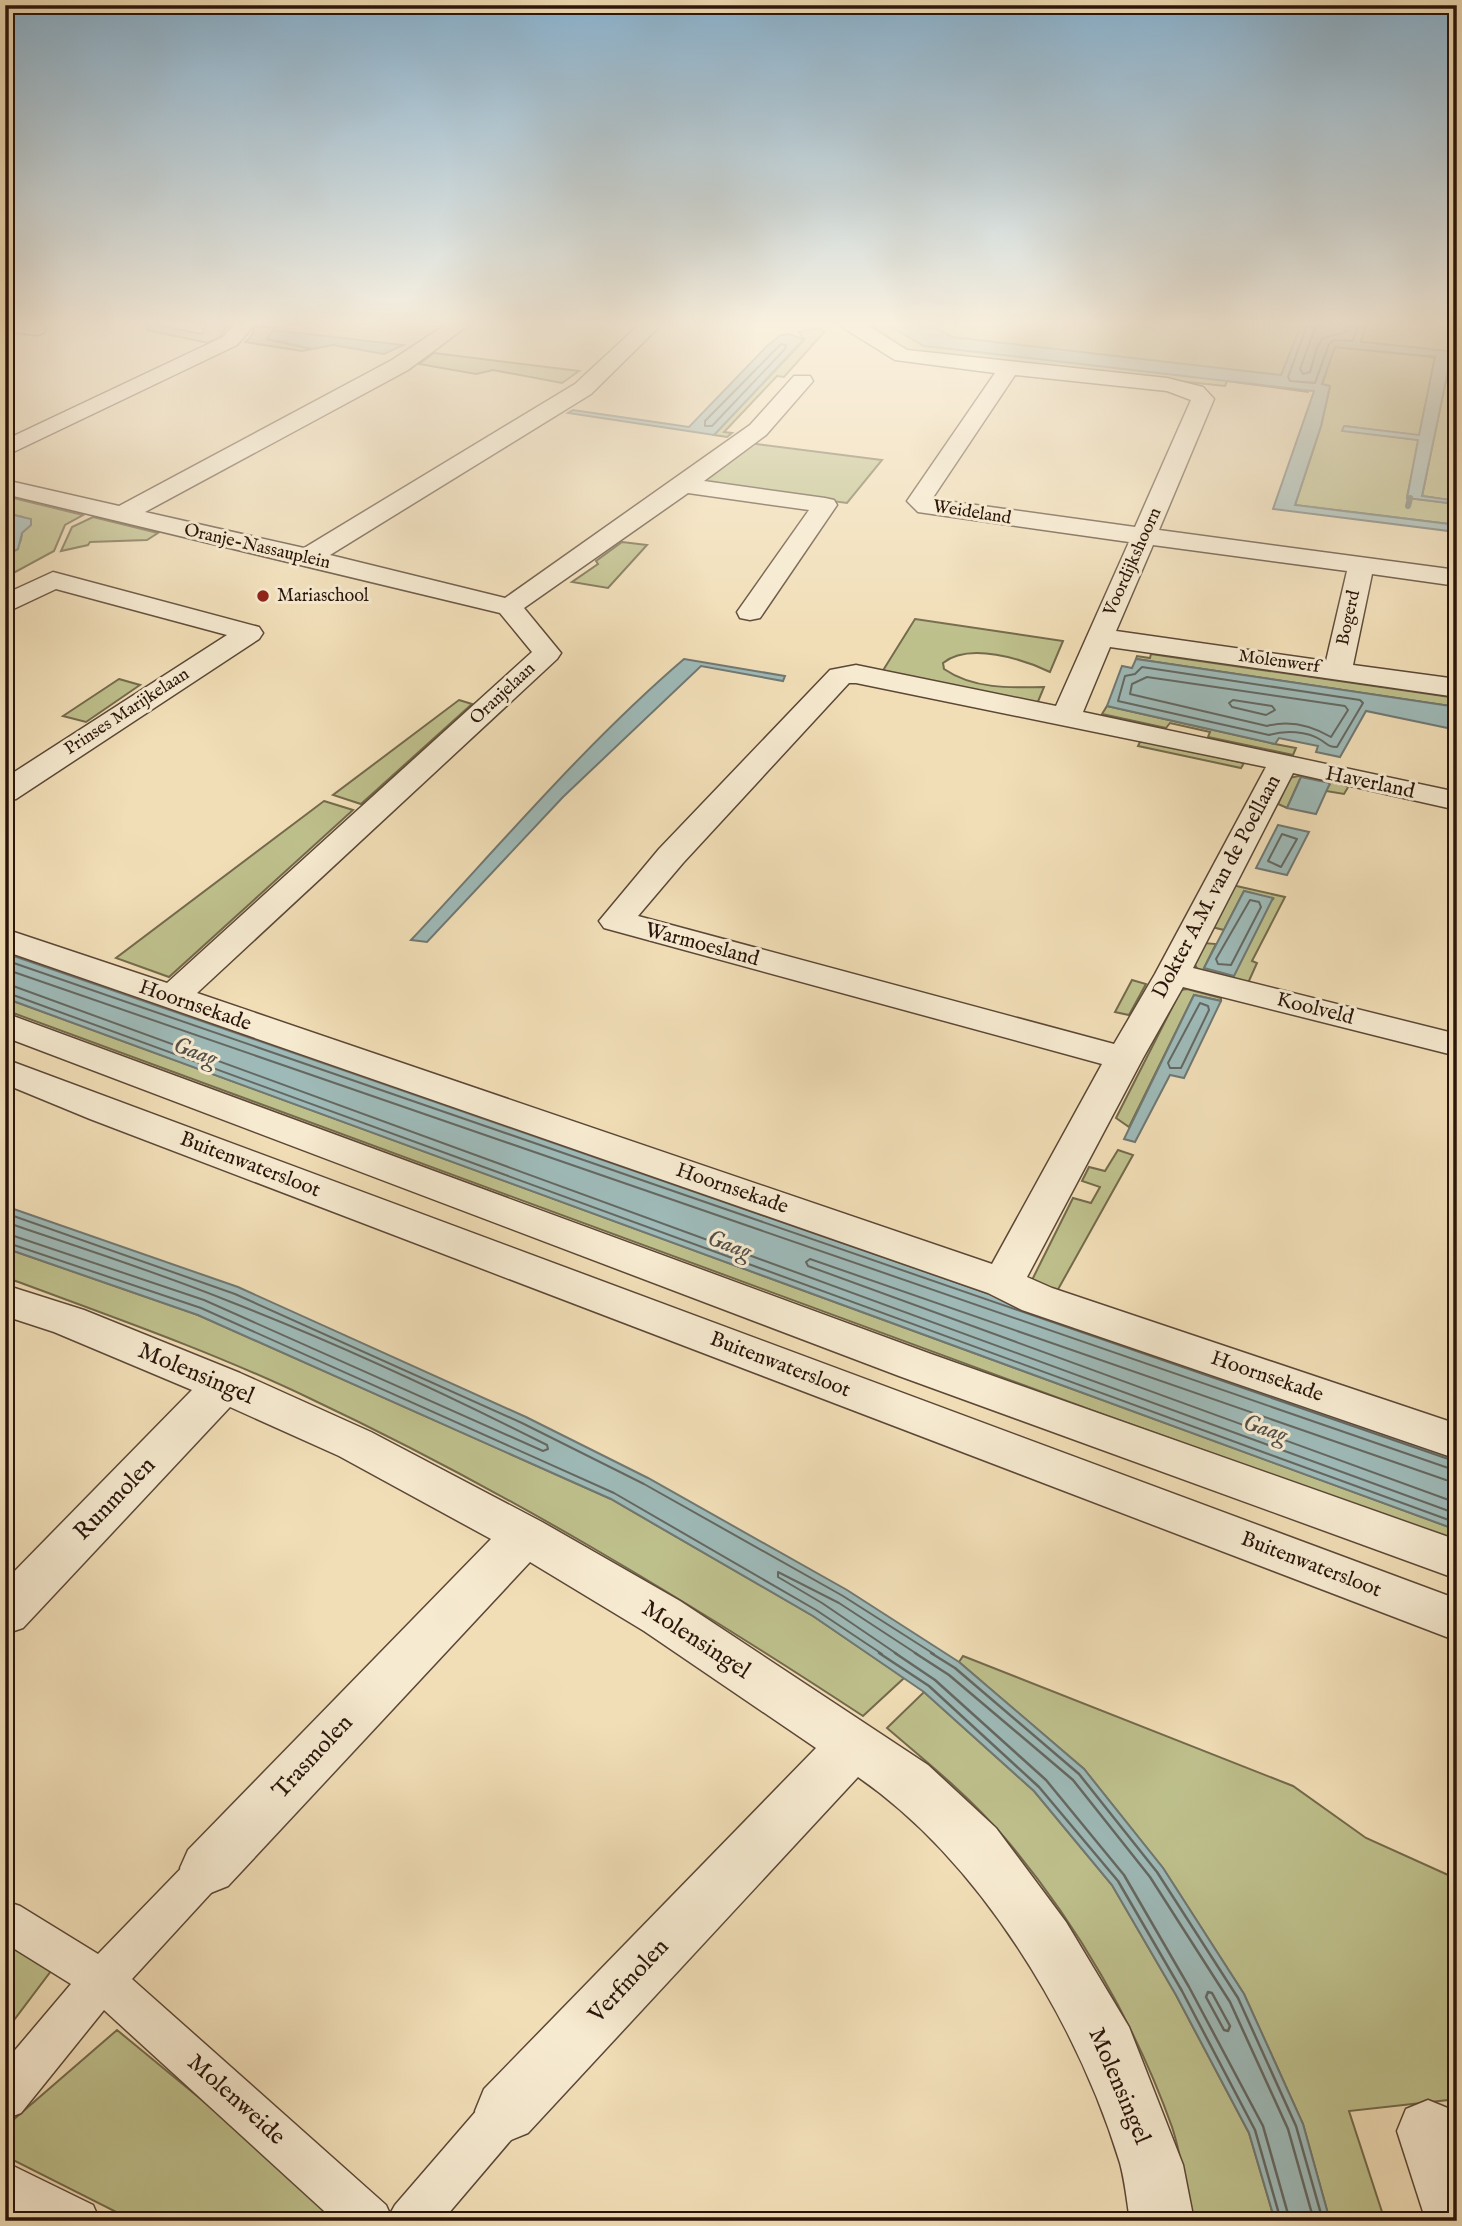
<svg xmlns="http://www.w3.org/2000/svg" width="1462" height="2226" viewBox="0 0 1462 2226" font-family="'IM FELL English',serif">
	<style>
		.green { fill: #bec08c; stroke: #746a4c; stroke-width: 2 }
		.water { fill: #9ebab8; stroke: #707873; stroke-width: 2 }
		.lines { fill: none; stroke-linecap: round; stroke-linejoin: round }
		.shore-far1 { stroke: #646862; stroke-width: 2 }
		.shore { stroke: #646862; stroke-width: 2.5 }
		.stream { stroke: #707873; stroke-width: 6 }
		.pedestrian-casing { stroke: #5c4736; stroke-width: 3 }
		.minor-casing { stroke: #5c4736; stroke-width: 3 }
		.tertiary-casing { stroke: #5c4736; stroke-width: 3 }
		.pedestrian { fill: #f6ead0; fill-rule: evenodd }
		.minor { fill: #f6ead0; fill-rule: evenodd }
		.tertiary { fill: #f6ead0; fill-rule: evenodd }
		.poi-dot { fill: #8f2418; stroke: #f6ead0; stroke-width: 2.5 }
		.labels { text-anchor: middle; dominant-baseline: central; stroke-width: 6; stroke-linejoin: round; paint-order: stroke }
		.far-street-label { font-size: 18px; fill: #2a150b; stroke: #f6ead0 }
		.far-poi-label { font-size: 18px; fill: #2a150b; stroke: #f6ead0; text-anchor: start }
		.street-label { font-size: 21px; fill: #2a150b; stroke: #f6ead0 }
		.water-label { font-size: 23px; font-style: italic; fill: #534f48; stroke: #f6ead0 }
		.near-street-label { font-size: 24px; fill: #2a150b; stroke: #f6ead0 }
	</style>
	<rect width="100%" height="100%" fill="#f1deb7"/>
	<filter id="stains"><feTurbulence type="fractalNoise" baseFrequency=".00286" numOctaves="4"/><feColorMatrix values="0 0 0 0 .2 0 0 0 0 .09 0 0 0 0 .02 0 0 0 .5 -.17"/></filter>
	<radialGradient id="worn" r=".72"><stop offset=".6" stop-color="#630" stop-opacity="0"/><stop offset="1" stop-color="#630" stop-opacity=".3"/></radialGradient>
	<g class="green">
		<polygon points="206,323 229,323 219,338 208,343 147,330 152,324 202,334"/>
		<polygon points="868,323 884,323 924,346 933,344 897,323 1338,323 1308,392 1227,381 1225,386 911,353 884,339 889,337"/>
		<polygon points="1367,323 1457,323 1457,352 1361,342"/>
		<polygon points="255,326 275,328 267,339 312,349 302,351 245,342 251,337"/>
		<polygon points="818,328 825,331 784,377 777,376 724,432 732,433 727,437 714,435 804,340 799,332"/>
		<polygon points="1334,347 1435,357 1420,436 1345,426 1343,430 1419,440 1407,498 1457,504 1457,525 1295,505 1321,426 1330,386 1322,385"/>
		<polygon points="434,353 579,371 562,383 493,370 476,374 419,364"/>
		<polygon points="1451,356 1457,357 1457,501 1422,496"/>
		<polygon points="749,443 882,460 847,503 695,483"/>
		<path d="M 5,496 L 83,515 L 65,525 L 54,551 L 8,576 L 5,575 L 5,556 C 24,548 22,535 23,517 L 5,513 Z"/>
		<polygon points="93,517 158,533 147,540 90,542 88,545 61,551 72,527"/>
		<polygon points="622,542 647,545 608,588 572,582 598,564 596,561"/>
		<path d="M 915,619 L 1063,641 L 1050,672 C 1023,659 969,642 943,663 L 944,669 C 973,689 1010,688 1044,687 L 1037,704 L 882,672 Z"/>
		<polygon points="1151,654 1457,698 1457,707 1136,659 1137,656 1150,658"/>
		<polygon points="119,679 140,685 86,722 63,716"/>
		<polygon points="459,700 472,704 361,804 333,795"/>
		<polygon points="1107,706 1275,744 1296,748 1293,755 1208,737 1210,732 1170,723 1166,728 1102,714"/>
		<polygon points="1141,740 1244,763 1241,768 1138,746"/>
		<polygon points="1308,774 1350,784 1344,794 1326,791 1330,784 1301,777 1287,808 1278,804 1289,778"/>
		<polygon points="324,801 353,810 169,977 116,958"/>
		<polygon points="1232,885 1285,897 1252,961 1257,963 1248,983 1199,972 1194,963 1204,943 1216,944 1204,968 1273,899 1244,891 1224,930 1212,927"/>
		<polygon points="1132,980 1146,984 1129,1015 1115,1012"/>
		<polygon points="1187,989 1221,998 1221,1001 1194,995 1129,1127 1116,1118 1181,990"/>
		<polygon points="5,998 1457,1530 1457,1541 1094,1411 5,1010"/>
		<polygon points="1118,1150 1133,1155 1056,1293 1032,1280 1073,1198 1091,1203 1100,1187 1082,1181 1089,1167 1105,1171"/>
		<path d="M 5,1248 L 198,1315 L 611,1499 L 813,1616 L 904,1678 L 863,1716 C 685,1599 502,1489 309,1398 C 211,1351 107,1315 5,1277 Z"/>
		<polygon points="963,1656 1293,1786 1366,1838 1457,1879 1457,2099 1349,2111 1385,2221 1330,2221 1303,2124 1244,1994 1163,1868 1084,1769 959,1662"/>
		<path d="M 924,1692 L 1034,1791 L 1112,1885 L 1176,1995 L 1249,2133 L 1275,2221 L 1193,2221 C 1186,2190 1182,2157 1172,2127 C 1135,2023 1076,1922 1004,1837 C 970,1797 928,1763 887,1728 Z"/>
		<polygon points="5,1934 57,1963 5,2032"/>
		<polygon points="117,2030 349,2221 134,2221 5,2156 5,2127"/>
	</g>
	<g class="water">
		<polygon points="884,323 925,323 952,337 1281,375 1302,323 1367,323 1361,342 1457,352 1457,357 1451,356 1422,496 1457,501 1457,504 1407,498 1418,440 1342,431 1344,426 1419,435 1435,357 1335,347 1322,384 1330,386 1321,426 1295,505 1457,525 1457,532 1273,509 1314,391 924,346"/>
		<polygon points="273,330 403,345 384,354 333,345 312,349 267,339"/>
		<polygon points="788,334 804,339 714,435 568,413 573,410 689,427 767,346 781,335"/>
		<polygon points="5,513 31,519 31,525 22,533 18,549 5,556"/>
		<path d="M 684,659 L 785,676 L 783,681 L 701,666 L 563,797 L 427,942 L 411,940 C 500,845 585,744 684,659 Z"/>
		<polygon points="1136,659 1457,707 1457,730 1366,711 1340,757 1316,752 1318,746 1279,738 1275,744 1107,706 1122,666 1132,668"/>
		<polygon points="1301,777 1330,783 1316,814 1287,808"/>
		<polygon points="1278,825 1309,832 1287,875 1256,868"/>
		<polygon points="1244,891 1273,898 1234,976 1204,968"/>
		<polygon points="5,953 1457,1456 1457,1530 5,998"/>
		<polygon points="1194,995 1221,1001 1184,1078 1170,1075 1135,1142 1124,1139"/>
		<polygon points="5,1206 238,1287 526,1417 648,1478 847,1590 959,1662 1084,1769 1163,1868 1244,1994 1303,2124 1330,2221 1275,2221 1249,2133 1176,1995 1112,1885 1034,1791 924,1692 813,1616 611,1499 198,1315 5,1248"/>
	</g>
	<g class="lines">
		<g class="shore-far1">
			<polyline points="1308,323 1288,377 1290,381 1315,383 1329,344 1334,340 1353,341 1359,323"/>
			<polyline points="1317,323 1300,369 1303,374 1310,372 1317,348 1323,338 1346,332 1350,323"/>
			<polygon points="781,344 786,345 785,349 712,426 705,426 705,421"/>
			<path d="M 1142,667 L 1360,700 L 1363,703 L 1337,747 C 1329,747 1328,745 1321,740 C 1307,731 1285,730 1269,735 L 1118,701 L 1125,676 L 1135,674 Z"/>
			<path d="M 1147,677 L 1345,706 L 1348,710 L 1331,737 C 1312,726 1289,720 1267,726 L 1130,694 L 1132,684 Z"/>
			<polygon points="1233,700 1272,706 1275,710 1266,715 1232,707 1229,703"/>
			<polygon points="1282,834 1297,839 1281,867 1268,861"/>
			<polygon points="1250,900 1259,902 1261,907 1231,965 1218,964 1216,959"/>
			<polyline points="5,960 1457,1462"/>
			<polyline points="5,969 1457,1471"/>
			<polyline points="5,983 1457,1514"/>
			<polyline points="5,992 1457,1523"/>
			<polygon points="1200,1003 1208,1006 1209,1010 1181,1068 1170,1068 1168,1063"/>
			<polyline points="5,1213 235,1294 522,1423 644,1484 843,1596 934,1654"/>
			<path d="M 5,1222 C 81,1248 157,1272 231,1302 C 339,1344 444,1393 547,1445 L 548,1449 L 543,1451 L 204,1300 L 5,1233"/>
			<polyline points="5,1242 201,1308 614,1493 816,1610 882,1654"/>
			<polyline points="1457,1481 1446,1480 810,1259 806,1262 808,1266 1457,1503"/>
			<polyline points="897,1654 822,1603 778,1577 778,1572 839,1603 917,1654"/>
		</g>
		<g class="shore">
			<polyline points="879,1653 929,1686 1039,1787 1118,1881 1182,1991 1255,2130 1281,2221"/>
			<polyline points="895,1653 935,1680 1046,1780 1124,1875 1189,1987 1263,2126 1290,2221"/>
			<polyline points="915,1653 949,1675 1073,1780 1150,1877 1230,2002 1288,2129 1314,2221"/>
			<polyline points="931,1653 955,1668 1079,1774 1157,1872 1238,1998 1296,2126 1323,2221"/>
			<polygon points="1208,1992 1212,1993 1230,2026 1228,2031 1224,2030 1206,1997"/>
		</g>
		<polyline class="stream" points="1408,506 1410,498"/>
		<defs>
			<g id="pedestrian">
				<polygon points="208,1849 222,1855 228,1868 222,1881 132,1979 386,2205 390,2214 395,2205 490,2095 506,2089 522,2095 528,2111 522,2127 442,2221 335,2221 104,2010 21,2113 5,2119 5,2062 71,1984 5,1943 5,1901 20,1906 98,1954 194,1855"/>
				<polygon points="5,2162 93,2205 100,2221 27,2221 5,2210"/>
			</g>
			<g id="minor">
				<polygon points="5,323 43,325 46,329 43,333 36,335 5,331"/>
				<polygon points="235,323 256,323 237,345 5,456 5,440 223,337"/>
				<path d="M 448,323 L 471,323 L 408,370 L 145,512 L 304,548 L 575,384 L 641,323 L 663,323 L 591,394 L 330,555 L 505,598 L 750,425 L 794,376 L 810,376 L 813,381 L 766,435 L 704,481 L 825,498 L 834,500 L 837,505 L 760,618 L 750,620 L 740,618 L 737,612 L 809,510 L 688,493 L 524,608 L 561,653 L 557,659 L 197,993 L 992,1264 L 1102,1064 L 604,928 L 599,921 L 659,849 L 830,670 L 856,665 L 1056,706 L 1129,542 L 918,512 L 907,501 L 995,373 L 895,360 L 842,327 L 839,323 L 863,323 L 907,350 L 1167,378 L 1203,387 L 1214,399 L 1159,530 L 1457,570 L 1457,586 L 1372,574 L 1353,665 L 1457,679 L 1457,697 L 1110,647 L 1083,712 L 1457,792 L 1457,810 L 1293,773 L 1193,968 L 1457,1034 L 1457,1056 L 1183,987 L 1143,1058 L 1027,1277 L 1052,1288 L 1457,1424 L 1457,1459 L 1022,1310 L 988,1293 L 5,951 L 5,929 L 167,983 L 532,652 L 500,613 L 5,494 L 5,480 L 119,506 L 392,360 ZM 1015,375 L 1167,391 L 1191,400 L 1135,527 L 932,499 ZM 1153,545 L 1347,571 L 1326,661 L 1116,631 ZM 849,683 L 856,683 L 1266,767 L 1155,974 L 1114,1044 L 638,916 L 683,863 Z"/>
				<polygon points="53,572 259,627 263,633 259,639 16,799 5,801 5,778 227,635 56,589 5,613 5,594"/>
				<polygon points="5,1059 1457,1599 1457,1641 90,1119 5,1084"/>
				<path d="M 5,1285 L 84,1310 L 240,1373 L 371,1432 L 542,1522 L 680,1601 L 928,1765 L 996,1828 L 1066,1922 L 1129,2027 L 1183,2165 L 1194,2221 L 1130,2221 C 1127,2202 1125,2181 1120,2163 C 1077,2022 980,1861 858,1777 L 528,2133 L 506,2142 L 484,2133 L 475,2111 L 484,2089 L 816,1748 L 644,1631 L 530,1562 L 228,1886 L 208,1894 L 188,1886 L 180,1868 L 188,1850 L 491,1539 L 339,1456 L 230,1407 L 23,1628 L 5,1634 L 5,1581 L 192,1390 L 54,1332 L 5,1316 Z"/>
				<polygon points="1428,2100 1450,2109 1457,2126 1457,2221 1426,2221 1397,2131 1406,2109"/>
			</g>
			<polygon id="tertiary" points="5,1013 931,1354 1457,1540 1457,1579 899,1376 5,1037"/>
		</defs>
		<use href="#pedestrian" class="pedestrian-casing"/>
		<use href="#minor" class="minor-casing"/>
		<use href="#tertiary" class="tertiary-casing"/>
		<use href="#pedestrian" class="pedestrian"/>
		<use href="#minor" class="minor"/>
		<use href="#tertiary" class="tertiary"/>
	</g>
	<linearGradient id="sky" x2="0" y2="1"><stop stop-color="#8ab6d5"/><stop offset="0.51" stop-color="#f9f0df"/><stop offset="1" stop-color="#f9f0df" stop-opacity="0"/></linearGradient>
	<rect width="1462" height="634" fill="url(#sky)"/>
	<circle class="poi-dot" cx="263" cy="596" r="7"/>
	<g class="labels">
		<g class="far-street-label">
			<text transform="translate(972 513) rotate(9)">Weideland</text>
			<text transform="translate(257 547) rotate(13)">Oranje-Nassauplein</text>
			<text transform="translate(1133 562) rotate(-66)">Voordijkshoorn</text>
			<text transform="translate(1349 618) rotate(-78)">Bogerd</text>
			<text transform="translate(1279 662) rotate(8)">Molenwerf</text>
			<text transform="translate(503 694) rotate(-43)">Oranjelaan</text>
			<text transform="translate(127 712) rotate(-33)">Prinses Marijkelaan</text>
		</g>
		<g class="far-poi-label">
			<text x="277" y="596">Mariaschool</text>
		</g>
		<g class="street-label">
			<text transform="translate(1370 783) rotate(12)">Haverland</text>
			<text transform="translate(1217 887) rotate(-62)">Dokter A.M. van de Poellaan</text>
			<text transform="translate(702 945) rotate(15)">Warmoesland</text>
			<text transform="translate(195 1006) rotate(19)">Hoornsekade</text>
			<text transform="translate(1315 1009) rotate(14)">Koolveld</text>
			<text transform="translate(250 1165) rotate(21)">Buitenwatersloot</text>
			<text transform="translate(732 1189) rotate(19)">Hoornsekade</text>
			<text transform="translate(780 1365) rotate(21)">Buitenwatersloot</text>
			<text transform="translate(1267 1377) rotate(19)">Hoornsekade</text>
			<text transform="translate(1311 1565) rotate(21)">Buitenwatersloot</text>
		</g>
		<g class="water-label">
			<text transform="translate(195 1052) rotate(20)">Gaag</text>
			<text transform="translate(729 1245) rotate(20)">Gaag</text>
			<text transform="translate(1265 1429) rotate(18)">Gaag</text>
		</g>
		<g class="near-street-label">
			<text transform="translate(196 1374) rotate(23)">Molensingel</text>
			<text transform="translate(115 1499) rotate(-46)">Runmolen</text>
			<text transform="translate(696 1640) rotate(33)">Molensingel</text>
			<text transform="translate(313 1757) rotate(-47)">Trasmolen</text>
			<text transform="translate(629 1981) rotate(-47)">Verfmolen</text>
			<text transform="translate(1119 2086) rotate(67)">Molensingel</text>
			<text transform="translate(236 2100) rotate(42)">Molenweide</text>
		</g>
	</g>
	<rect width="1462" height="2226" fill="none" stroke="#f1deb7" stroke-width="28"/>
	<rect x="7" y="7" width="1448" height="2212" fill="none" stroke="#2a150b" stroke-width="3.5"/>
	<rect x="14" y="14" width="1434" height="2198" fill="none" stroke="#2a150b" stroke-width="2"/>
	<rect width="100%" height="100%" filter="url(#stains)"/>
	<rect width="100%" height="100%" fill="url(#worn)"/>
</svg>
